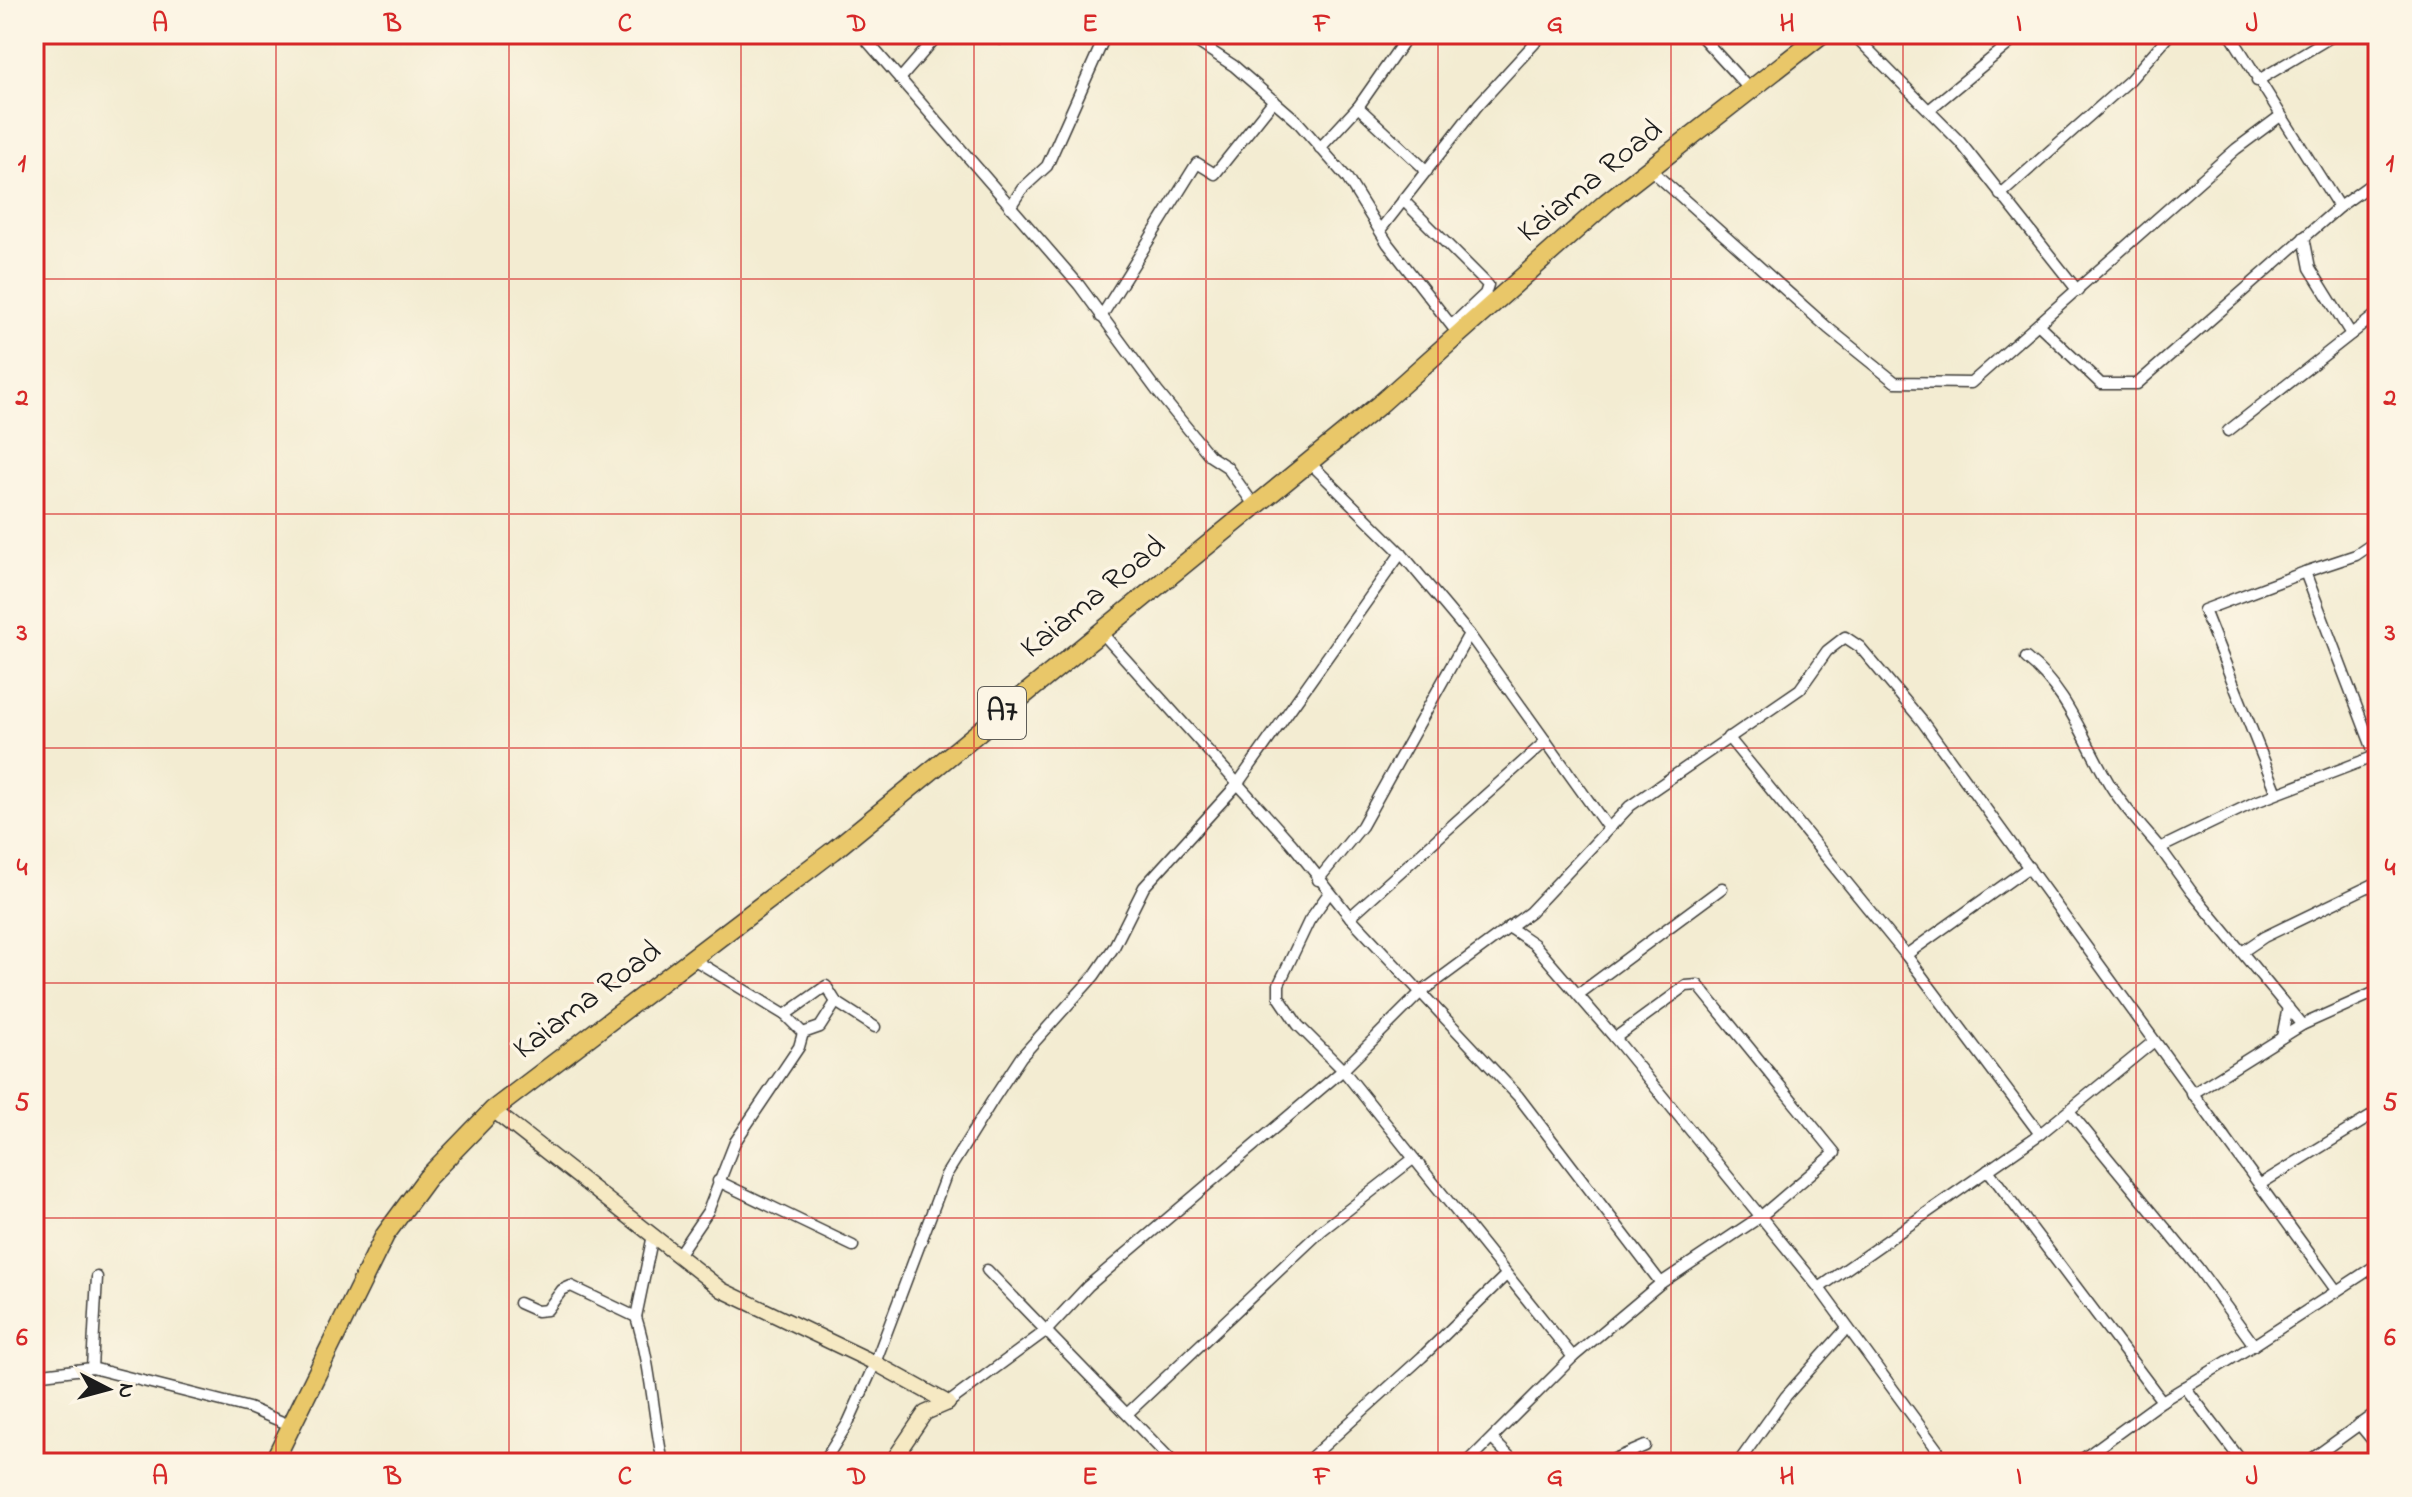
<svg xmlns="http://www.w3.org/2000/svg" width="2412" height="1497" viewBox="0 0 2412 1497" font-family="'Indie Flower',sans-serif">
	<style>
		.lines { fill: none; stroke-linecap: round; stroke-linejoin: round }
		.street-casing { stroke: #3c3b37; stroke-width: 13 }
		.secondary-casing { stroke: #3c3b37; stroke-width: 17 }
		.highway-casing { stroke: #3c3b37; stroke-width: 21 }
		.street { stroke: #fff; stroke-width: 10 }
		.secondary { stroke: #f6e9c3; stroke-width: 14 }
		.highway { stroke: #e9c769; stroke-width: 18 }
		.grid { fill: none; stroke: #d62828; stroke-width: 2; stroke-opacity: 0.55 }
		.labels { text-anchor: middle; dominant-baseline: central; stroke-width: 7; stroke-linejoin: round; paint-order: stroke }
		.shield { fill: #fcf5e5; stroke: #5f5d58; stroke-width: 2 }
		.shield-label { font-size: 30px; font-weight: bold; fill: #1c1c1c }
		.street-label { font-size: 32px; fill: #1c1c1c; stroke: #fcf5e5 }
		.neatline { fill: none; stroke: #d62828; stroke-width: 3 }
		.grid-label { font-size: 26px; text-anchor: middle; font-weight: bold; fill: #d62828 }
	</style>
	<rect width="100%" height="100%" fill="#fcf5e5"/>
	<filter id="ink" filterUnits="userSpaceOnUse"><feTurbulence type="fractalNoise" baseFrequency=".0125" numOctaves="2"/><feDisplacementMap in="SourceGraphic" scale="16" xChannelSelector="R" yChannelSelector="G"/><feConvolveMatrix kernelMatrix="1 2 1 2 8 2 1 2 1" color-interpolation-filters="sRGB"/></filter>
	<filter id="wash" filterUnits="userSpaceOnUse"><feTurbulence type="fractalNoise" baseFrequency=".006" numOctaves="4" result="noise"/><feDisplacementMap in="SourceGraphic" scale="32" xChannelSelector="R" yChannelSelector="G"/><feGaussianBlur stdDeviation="1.8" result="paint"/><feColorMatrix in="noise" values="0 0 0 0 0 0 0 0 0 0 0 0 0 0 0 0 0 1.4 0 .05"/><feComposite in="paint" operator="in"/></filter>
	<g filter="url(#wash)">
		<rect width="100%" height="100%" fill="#f3ecd2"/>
	</g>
	<g filter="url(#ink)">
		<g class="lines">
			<defs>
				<g id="street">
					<polyline points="861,34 1079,285 1157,391 1210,456 1227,467 1254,505"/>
					<polyline points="1185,34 1234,66 1296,120 1347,178 1388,244 1458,334"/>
					<polyline points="1699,34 1752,92"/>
					<polyline points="1853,34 1960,142 2078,291"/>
					<polyline points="2230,34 2339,207"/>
					<polyline points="1000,39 1003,34"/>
					<polyline points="900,79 939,34"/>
					<polyline points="2257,81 2336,34"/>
					<polyline points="1358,107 1427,171"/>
					<polyline points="1930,109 2021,34"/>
					<polyline points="1320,148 1358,107 1409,34"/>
					<polyline points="1651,170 1828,328 1895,382 1971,383 2236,149 2279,117"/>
					<polyline points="2000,195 2130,80 2170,34"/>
					<polyline points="1403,200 1488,285 1485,294 1452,325"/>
					<polyline points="1010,207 1022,189 1047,166 1106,34"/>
					<polyline points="1380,230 1478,105 1543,34"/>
					<polyline points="2304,237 2310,268 2351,334"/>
					<polyline points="1101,317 1197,163 1215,174 1274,100"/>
					<polyline points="2039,325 2101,384 2137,384 2339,207 2378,179"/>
					<polyline points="2228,431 2378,313"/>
					<polyline points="1309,462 1401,553 1469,634 1608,828"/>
					<polyline points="2305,572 2356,555 2378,540"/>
					<polyline points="1101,632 1292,844 1350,917 1518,1096 1661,1283"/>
					<path d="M 2026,658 C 2068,691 2083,740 2110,785 C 2124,808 2143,828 2160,848"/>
					<polyline points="1728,737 1906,955 2040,1134"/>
					<polyline points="2277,793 2204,610 2305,572 2375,755"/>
					<polyline points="1318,880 1362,826 1469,634"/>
					<polyline points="1329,893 1309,921 1279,984 1279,997 1298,1025 1343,1070 1573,1357"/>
					<polyline points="1350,917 1546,741"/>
					<polyline points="1509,927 1534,944 1615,1038 1819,1288 1947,1463"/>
					<polyline points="2242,952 2264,937 2378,882"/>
					<polyline points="1906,955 2029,867"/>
					<polyline points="1579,994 1722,888"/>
					<polyline points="785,1015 826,986 836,1002 875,1027"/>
					<polyline points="2302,1025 2191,891 2160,848 2253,803 2378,755"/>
					<polyline points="803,1033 820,1027 836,1002"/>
					<polyline points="2282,1037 2288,1007"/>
					<polyline points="2192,1094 2302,1025 2378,991"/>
					<polyline points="2069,1111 2198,1268 2254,1345"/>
					<polyline points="1988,1170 2162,1401"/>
					<polyline points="718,1181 853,1246"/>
					<polyline points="2259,1185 2378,1112"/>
					<polyline points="678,1255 708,1211 735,1142 799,1047 803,1033 785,1015 693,959"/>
					<polyline points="987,1270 1174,1463"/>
					<polyline points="1819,1288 2040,1134 2153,1042"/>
					<path d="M 519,1303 L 537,1311 L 547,1310 L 562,1290 L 571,1286 L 636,1317 C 651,1364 653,1415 663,1463"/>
					<polyline points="636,1317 653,1235"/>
					<polyline points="92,1368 97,1277"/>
					<polyline points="34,1375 92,1368 249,1408 292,1426"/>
					<polyline points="2185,1387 2243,1463"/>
					<polyline points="948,1403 1047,1330 1088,1286 1343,1070 1419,994 1530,912 1630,806 1800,689 1827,651 1845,637 1860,647 1922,721 2336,1290"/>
					<polyline points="1128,1413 1321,1231 1413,1159"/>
					<polyline points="2359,1424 2378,1447"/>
					<polyline points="1493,1440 1516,1463"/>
					<polyline points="823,1463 848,1423 875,1363 946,1175 992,1101 1021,1057 1094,976 1114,947 1144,887 1236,786 1401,553"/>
					<polyline points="1305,1463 1422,1357 1506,1275"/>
					<polyline points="1467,1463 1573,1357 1661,1283 1760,1217 1835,1153 1698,985 1686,986 1615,1038"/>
					<polyline points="1605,1463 1645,1446"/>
					<polyline points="1738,1463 1786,1396 1846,1329"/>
					<polyline points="2077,1463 2162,1401 2254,1345 2378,1264"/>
					<polyline points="2306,1463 2378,1411"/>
				</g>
				<g id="secondary">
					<polyline points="493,1110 722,1290 875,1363 948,1403"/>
					<polyline points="891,1463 925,1413 948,1403"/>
				</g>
				<polyline id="highway" points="273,1463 385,1235 427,1178 493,1110 833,851 1379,405 1607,202 1822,34"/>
			</defs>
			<use href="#street" class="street-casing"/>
			<use href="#secondary" class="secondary-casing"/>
			<use href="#highway" class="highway-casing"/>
			<use href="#street" class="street"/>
			<use href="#secondary" class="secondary"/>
			<use href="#highway" class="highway"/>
		</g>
	</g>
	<path class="grid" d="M 276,34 L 276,1463M 509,34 L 509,1463M 741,34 L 741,1463M 974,34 L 974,1463M 1206,34 L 1206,1463M 1438,34 L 1438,1463M 1671,34 L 1671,1463M 1903,34 L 1903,1463M 2136,34 L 2136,1463M 34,279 L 2378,279M 34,514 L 2378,514M 34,748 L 2378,748M 34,983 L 2378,983M 34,1218 L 2378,1218"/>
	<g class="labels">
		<rect class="shield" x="978" y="687" width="48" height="52" rx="6"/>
		<g class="shield-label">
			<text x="1002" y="713">A7</text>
		</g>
		<g class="street-label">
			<text transform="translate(1591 182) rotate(-39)">Kaiama Road</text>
			<text transform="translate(1094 598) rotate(-39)">Kaiama Road</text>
			<text transform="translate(588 1001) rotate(-37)">Kaiama Road</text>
		</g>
	</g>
	<rect width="2412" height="1497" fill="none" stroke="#fcf5e5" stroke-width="88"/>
	<g transform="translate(108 1389) rotate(96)" stroke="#fcf5e5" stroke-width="6" paint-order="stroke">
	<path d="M0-6L14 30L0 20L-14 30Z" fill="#1c1c1c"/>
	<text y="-12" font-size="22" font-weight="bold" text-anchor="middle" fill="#1c1c1c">N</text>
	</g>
	<rect x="44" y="44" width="2324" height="1409" class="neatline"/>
	<g class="grid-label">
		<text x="160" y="31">A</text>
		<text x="393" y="31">B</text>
		<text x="625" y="31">C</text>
		<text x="857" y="31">D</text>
		<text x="1090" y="31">E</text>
		<text x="1322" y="31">F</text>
		<text x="1555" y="31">G</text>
		<text x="1787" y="31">H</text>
		<text x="2019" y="31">I</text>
		<text x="2252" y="31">J</text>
		<text x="22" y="171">1</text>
		<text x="2390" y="171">1</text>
		<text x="22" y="405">2</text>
		<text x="2390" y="405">2</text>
		<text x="22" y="640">3</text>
		<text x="2390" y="640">3</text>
		<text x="22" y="875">4</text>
		<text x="2390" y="875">4</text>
		<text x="22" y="1110">5</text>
		<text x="2390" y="1110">5</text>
		<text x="22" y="1345">6</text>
		<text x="2390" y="1345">6</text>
		<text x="160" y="1484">A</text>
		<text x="393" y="1484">B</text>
		<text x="625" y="1484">C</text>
		<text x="857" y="1484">D</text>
		<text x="1090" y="1484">E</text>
		<text x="1322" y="1484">F</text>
		<text x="1555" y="1484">G</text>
		<text x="1787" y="1484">H</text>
		<text x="2019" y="1484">I</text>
		<text x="2252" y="1484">J</text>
	</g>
</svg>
